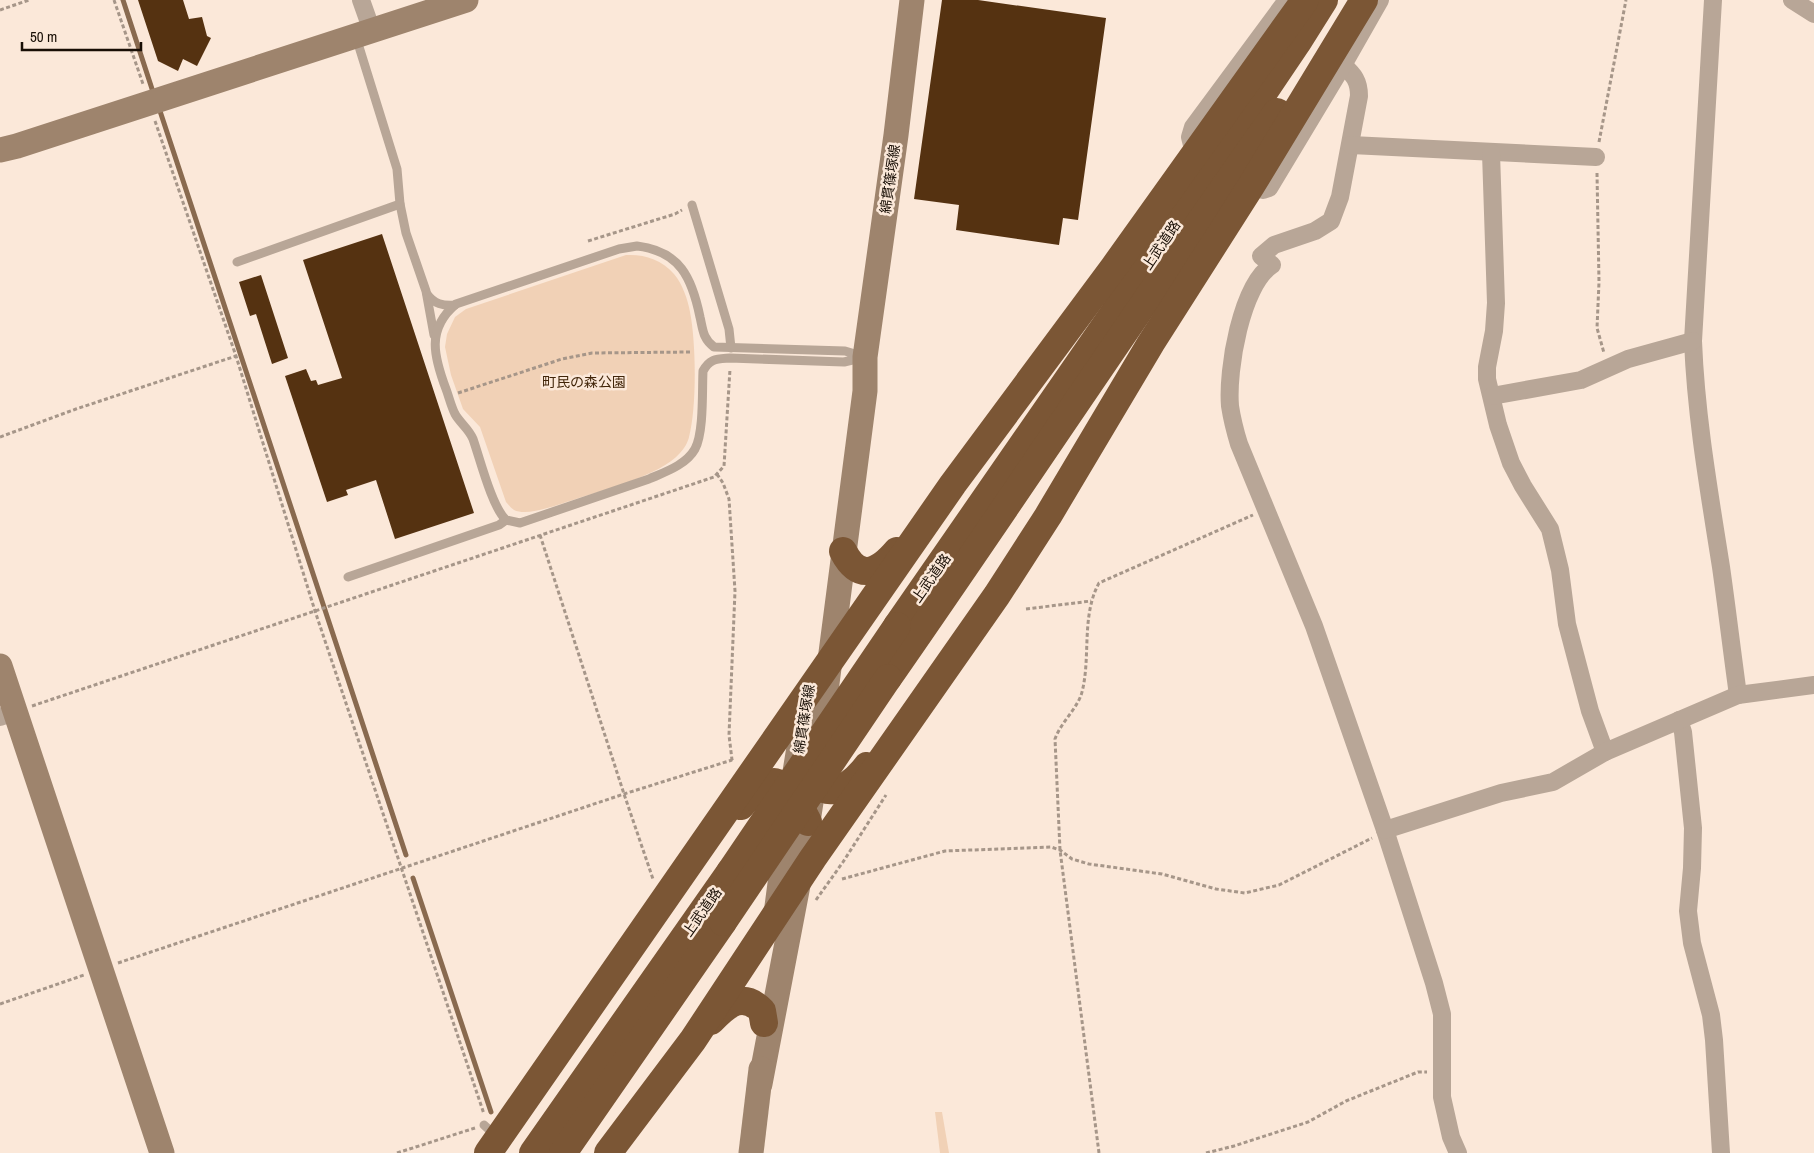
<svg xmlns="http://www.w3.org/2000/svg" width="1814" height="1153" viewBox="0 0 1814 1153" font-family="'Archivo Narrow','Noto Sans JP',sans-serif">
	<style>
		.green { fill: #f1d1b6 }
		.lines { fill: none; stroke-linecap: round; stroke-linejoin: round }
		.stream { stroke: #896a4f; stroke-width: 5 }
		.building { fill: #553211 }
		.path { stroke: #a69689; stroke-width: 3; stroke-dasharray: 4 2.5; stroke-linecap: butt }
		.lane { stroke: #b8a697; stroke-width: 9 }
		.street { stroke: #b8a697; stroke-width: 18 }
		.secondary { stroke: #9e846d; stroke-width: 25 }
		.highway { stroke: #7b5635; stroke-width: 28 }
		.highway-bridge { stroke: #7b5635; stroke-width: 28 }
		.labels { text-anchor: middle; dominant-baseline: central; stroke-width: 5; stroke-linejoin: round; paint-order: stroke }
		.street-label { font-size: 14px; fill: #180e05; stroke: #fbe8d9 }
		.park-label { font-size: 14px; fill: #412509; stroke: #fbe8d9 }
	</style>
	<rect width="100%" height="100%" fill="#fbe8d9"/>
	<g class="green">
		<path d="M 626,255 C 644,254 661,259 674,274 C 682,283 688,300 690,312 C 696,342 697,407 689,437 C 688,442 684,449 680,453 C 660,476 602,490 573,500 C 559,504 528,517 514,510 C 511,508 508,504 506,502 L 480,427 L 463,409 L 451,375 L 445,347 L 447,334 L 455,317 L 466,309 Z"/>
		<polygon points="935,1112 942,1112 949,1153 940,1153"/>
	</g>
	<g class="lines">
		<g class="stream">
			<polyline points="123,0 154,95"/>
			<polyline points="159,108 406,855"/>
			<polyline points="413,878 491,1112"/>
		</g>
	</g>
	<g class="building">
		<polygon points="138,0 183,0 189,19 202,17 207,36 211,38 197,66 183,59 178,71 158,61"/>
		<polygon points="942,0 978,0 1106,18 1078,220 1063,218 1059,245 956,230 959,205 914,199"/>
		<polygon points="382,234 474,513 395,539 376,480 346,490 348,495 327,502 285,376 306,369 311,381 316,380 318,385 342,378 303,260"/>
		<polygon points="261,275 288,358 272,364 256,314 250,316 239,282"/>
	</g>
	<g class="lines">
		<g class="path">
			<polyline points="114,0 143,84"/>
			<polyline points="0,10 29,0"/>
			<polyline points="155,121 236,356 315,611 484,1114"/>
			<polyline points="1599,142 1626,0"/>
			<polyline points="1597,173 1599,282 1597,328 1604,353"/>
			<polyline points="588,241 675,214 682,210"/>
			<polyline points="458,393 562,359 592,353 690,352"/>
			<polyline points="0,437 76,409 236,356"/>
			<polyline points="717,474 723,483 729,499 735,591 729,735 732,760"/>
			<polyline points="540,535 624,794 653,879"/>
			<polyline points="1026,609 1091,601"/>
			<polyline points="32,706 714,477 724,466 730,369"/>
			<polyline points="842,879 945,851 1051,847 1060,850 1072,859 1089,864 1162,874 1216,889 1245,893 1279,885 1372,838"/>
			<polyline points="816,900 843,862 886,795"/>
			<polyline points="118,963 624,794 732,760 734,762"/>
			<polyline points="0,1004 84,975"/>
			<polyline points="397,1153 475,1128"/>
			<path d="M 1099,1153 L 1060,850 L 1055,739 C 1061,722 1078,708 1082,692 C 1091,657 1081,616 1099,583 L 1253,515"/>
			<polyline points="1206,1153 1234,1146 1308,1122 1346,1101 1418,1072 1427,1072"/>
		</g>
		<g class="lane">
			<polyline points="356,37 397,169 400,204 406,233 426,291 434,335"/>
			<polyline points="692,205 729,329 731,348"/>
			<path d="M 637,246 C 680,251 692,278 700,317 C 703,330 703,339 714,347 L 845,351 L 865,357 L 844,362 L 730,358 C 717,359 710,358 703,371 C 702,391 704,432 695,449 C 686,465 665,472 649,479 L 520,523 L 506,520 C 492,507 480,459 473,439 C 469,429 460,423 455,414 C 451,406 449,397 446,389 C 434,357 426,329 456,304 L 619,249 Z"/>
			<polyline points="237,262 400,204"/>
			<path d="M 427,294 C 434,304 443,306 455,305"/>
			<polyline points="348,577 499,525 506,520"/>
			<polyline points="484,1125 497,1137"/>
		</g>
		<g class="street">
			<polyline points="361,0 372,31"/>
			<path d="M 1713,0 L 1693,341 C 1696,417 1709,491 1721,567 C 1727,609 1732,652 1738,695"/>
			<polyline points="1792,0 1814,14"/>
			<path d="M 1343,65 C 1354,75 1359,81 1359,96 L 1340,197 L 1331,221 L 1315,231 L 1274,245 L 1261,256 L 1272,265 C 1241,285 1227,370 1230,406 C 1232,419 1235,431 1239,444 L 1314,626 L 1385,830 L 1434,983 L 1442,1014 L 1442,1097 L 1451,1137 L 1458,1153"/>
			<polyline points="1351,145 1596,157"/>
			<polyline points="1194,153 1190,137 1193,127 1287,0"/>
			<polyline points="1491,153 1496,303 1494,331 1487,367 1487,379 1498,425 1511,463 1523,486 1550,529 1560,570 1567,624 1590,711 1605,752"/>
			<polyline points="1251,186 1263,190 1269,188 1343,65 1380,0"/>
			<polyline points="1492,396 1581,380 1628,359 1693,341"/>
			<polyline points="0,717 15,712"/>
			<polyline points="1679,720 1683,732 1693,828 1692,868 1688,911 1692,943 1711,1015 1714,1040 1721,1153"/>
			<polyline points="1385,830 1501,793 1553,782 1605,752 1738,695 1814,685"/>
		</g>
		<g class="secondary">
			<polyline points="0,150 17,146 466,0"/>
			<polyline points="0,666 162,1153"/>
			<polyline points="819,745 865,391 865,357 896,135 912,0"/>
			<polyline points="794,778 808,692"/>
			<polyline points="776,914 788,823"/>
			<polyline points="760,1084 799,880 811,802"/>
			<polyline points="751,1153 761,1069"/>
		</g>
		<g class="highway">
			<path d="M 843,551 C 859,582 878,573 897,551"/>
			<polyline points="897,626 1134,284 1297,43 1324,0"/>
			<path d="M 888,678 C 1019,490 1144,299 1277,112"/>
			<path d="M 804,766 C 819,804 847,792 867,766"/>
			<polyline points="741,806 759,785 774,782 787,786 792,791 808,822"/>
			<path d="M 711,1021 C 727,1004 743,991 762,1011 L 764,1023"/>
			<polyline points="488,1153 953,484 1114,267 1305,0"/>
			<polyline points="533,1153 730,872"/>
			<polyline points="563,1153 723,922"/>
			<polyline points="608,1153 693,1040 813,858 997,595 1048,516 1151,343 1251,186 1364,0"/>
		</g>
		<g class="highway-bridge">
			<polyline points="730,872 897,626"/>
			<polyline points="723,922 888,678"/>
		</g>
	</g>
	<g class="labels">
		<g class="street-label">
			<text transform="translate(890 179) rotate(-82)">綿貫篠塚線</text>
			<text transform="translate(1161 245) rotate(-56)">上武道路</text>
			<text transform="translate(931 578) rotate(-55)">上武道路</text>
			<text transform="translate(804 719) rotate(-81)">綿貫篠塚線</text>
			<text transform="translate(702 912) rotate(-55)">上武道路</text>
		</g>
		<g class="park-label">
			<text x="584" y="382">町民の森公園</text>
		</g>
	</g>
	<path d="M22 42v8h119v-8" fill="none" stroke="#180e05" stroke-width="2.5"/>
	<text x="30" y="42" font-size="15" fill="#180e05" stroke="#fbe8d9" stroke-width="4" paint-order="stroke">50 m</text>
</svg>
